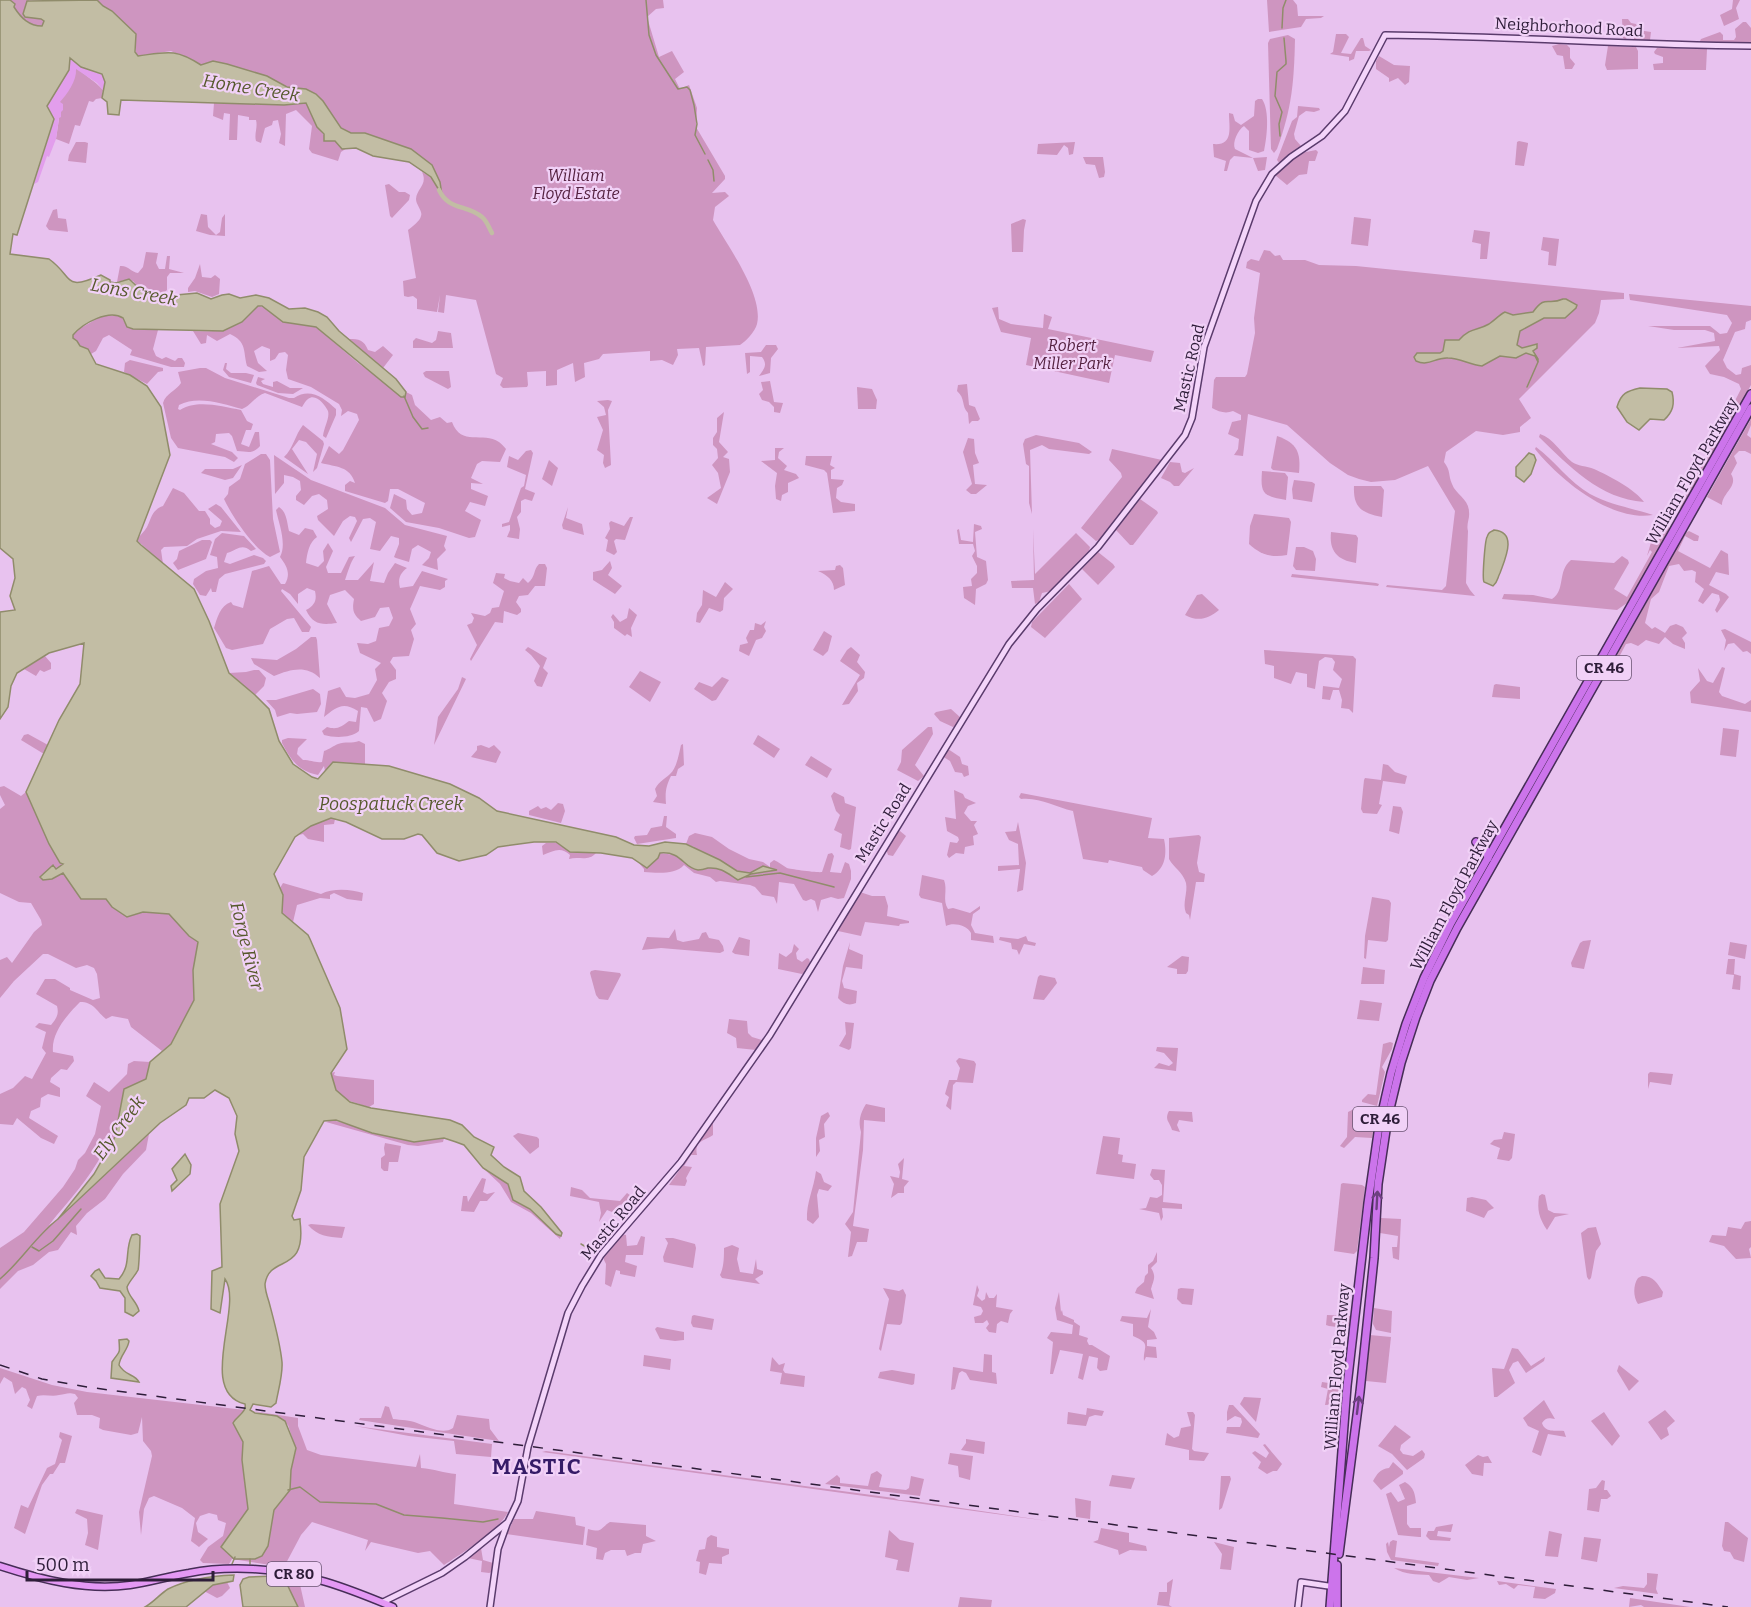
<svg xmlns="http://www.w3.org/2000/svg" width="1751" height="1607" viewBox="0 0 1751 1607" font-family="Bitter,serif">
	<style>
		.green { fill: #ce95c0 }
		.sand { fill: #e29eec }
		.water { fill: #c2bda4; stroke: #908c6b; stroke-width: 1.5 }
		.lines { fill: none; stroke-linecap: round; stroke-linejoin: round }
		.stream { stroke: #908c6b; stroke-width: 1.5 }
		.river { stroke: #c2bda4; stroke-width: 4.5 }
		.secondary-casing { stroke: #5a3b6c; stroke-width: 8 }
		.primary-casing { stroke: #462d57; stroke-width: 9 }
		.trunk-casing { stroke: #462d57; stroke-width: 10 }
		.secondary { stroke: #f4d5fa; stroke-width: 5 }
		.primary { stroke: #e498f4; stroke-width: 6 }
		.trunk { stroke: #cc74eb; stroke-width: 7 }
		.rail { stroke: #2e1d39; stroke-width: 1.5; stroke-dasharray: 10 10; stroke-linecap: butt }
		.oneway { stroke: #6d4080 }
		.labels { text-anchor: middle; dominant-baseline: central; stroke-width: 4.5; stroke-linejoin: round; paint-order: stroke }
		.shield { fill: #f1d1f7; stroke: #685372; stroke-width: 1.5 }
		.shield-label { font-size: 15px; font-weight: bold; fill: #2e1d39 }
		.street-label { font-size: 16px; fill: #2e1d39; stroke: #f1d1f7 }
		.park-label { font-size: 16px; font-style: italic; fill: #562342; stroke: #f1d1f7 }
		.water-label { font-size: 18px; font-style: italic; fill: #56592c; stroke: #f1d1f7 }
		.district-label { font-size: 22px; font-weight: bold; letter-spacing: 1.5px; fill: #351b67; stroke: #f1d1f7 }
	</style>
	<rect width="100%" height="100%" fill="#e8c2ef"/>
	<g class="green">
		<path d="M 10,0 L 29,0 L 33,18 L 41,19 L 44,21 L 44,27 C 24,24 20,16 10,0 Z"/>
		<path d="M 97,0 L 663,0 L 664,8 L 656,9 L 647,17 L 659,57 L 672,51 L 684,72 L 675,79 L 680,89 L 689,85 L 697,108 L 696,127 L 725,176 L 725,179 L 712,193 L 725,192 L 729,196 L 715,207 L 713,220 C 727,245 764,295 757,324 C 755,332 746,341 740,345 L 706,347 L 705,365 L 703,366 L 699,348 L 677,349 L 678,355 L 673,365 L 662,360 L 650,361 L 650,351 L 603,354 L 599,359 L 584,363 L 585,377 L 575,382 L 573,363 L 557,370 L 557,385 L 546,386 L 546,371 L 527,372 L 528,385 L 527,387 L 503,388 L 500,385 L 503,378 L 496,374 L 476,300 L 446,295 L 444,313 L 438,312 L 440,295 L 437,312 L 417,309 L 417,299 L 413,296 L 408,297 L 404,296 L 403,281 L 416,278 L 408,230 C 412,227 420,221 421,216 C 423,211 416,205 416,199 C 417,188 428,185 422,172 L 431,177 L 441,194 L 440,188 L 432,173 L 339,131 L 306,89 L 287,87 L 267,76 L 213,61 L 201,65 L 171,51 L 138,56 L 136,55 L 136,46 Z"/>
		<polygon points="1267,0 1293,0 1297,5 1298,16 1324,16 1321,18 1306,19 1301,27 1269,32"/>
		<polygon points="1733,0 1740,0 1736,8 1739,19 1724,26 1720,15 1732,9"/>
		<polygon points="1622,19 1628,19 1631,23 1636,24 1638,30 1651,32 1650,40 1634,41 1634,32 1631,29 1628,29 1626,40 1623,38"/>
		<polygon points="1743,22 1746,22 1751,28 1751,43 1699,43 1701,39 1720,32 1723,35 1723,40 1734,40 1736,37 1735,29"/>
		<polygon points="1336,34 1346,34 1349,37 1341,53 1351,54 1361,38 1363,38 1365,46 1371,50 1369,51 1356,51 1354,59 1349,61 1349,57 1330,54 1333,52"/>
		<path d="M 1288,35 L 1295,39 C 1294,82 1292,108 1277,149 L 1274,153 L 1271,149 L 1268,43 L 1270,39 Z"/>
		<polygon points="1559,44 1567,45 1570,48 1570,58 1575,64 1572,69 1565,69 1563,56 1557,55 1552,46"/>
		<polygon points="1608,46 1636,47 1638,51 1638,69 1607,70 1605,65"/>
		<polygon points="1657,48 1707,49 1706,70 1654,70 1653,64 1663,63 1663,57 1655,54 1654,52"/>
		<polygon points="1379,56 1394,65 1410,66 1409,82 1405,85 1398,78 1389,82 1389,78 1376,69 1376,61"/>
		<path d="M 75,66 C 84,75 94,80 103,90 L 102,98 L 96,99 L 93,102 L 89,101 L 80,126 L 75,125 L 69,144 L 56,139 L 59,119 L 56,105 Z"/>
		<path d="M 1258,99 L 1262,99 C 1270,111 1267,137 1264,151 L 1258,153 L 1249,150 L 1249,131 L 1244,126 C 1238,130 1232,142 1235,149 L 1253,158 L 1267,157 L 1265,170 L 1258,171 L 1253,158 L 1234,156 L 1230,160 L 1227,171 L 1224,171 L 1226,161 L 1214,157 L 1213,144 C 1234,146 1229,128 1229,113 L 1233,114 L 1235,121 L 1241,125 L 1254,116 L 1255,101 Z"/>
		<path d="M 214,103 L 284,105 L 306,103 L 317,127 L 328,140 L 335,141 L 342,149 L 347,148 L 341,152 L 338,161 L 312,153 L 309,149 L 312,126 L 296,110 L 286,114 L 285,146 L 279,143 L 281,134 L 278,120 L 273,121 L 272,125 L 265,128 L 261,143 L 256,141 C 254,134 258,127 256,120 L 249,120 L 249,117 L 238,115 L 237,140 L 229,140 L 230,114 L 224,113 L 223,120 L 213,116 Z"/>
		<polygon points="1298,106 1319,108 1320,110 1314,112 1306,111 1299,116 1294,134 1295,139 1301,146 1280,164 1277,160 1292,121 1297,117"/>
		<polygon points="1519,141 1528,143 1528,144 1524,166 1515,165 1517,142"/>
		<polygon points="76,142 85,142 88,143 86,163 68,161 69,155"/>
		<polygon points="1075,142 1073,154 1069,155 1068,148 1064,145 1057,155 1037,154 1038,144"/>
		<polygon points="1316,150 1318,152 1315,161 1309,161 1307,174 1299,175 1287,185 1275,175 1301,153"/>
		<polygon points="1083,157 1103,157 1105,172 1104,177 1099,178 1095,165 1086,164"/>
		<polygon points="389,184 399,192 405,192 410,195 409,200 392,218 390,216 385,185"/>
		<polygon points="57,209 58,218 66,219 68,232 49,230 46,226 53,210"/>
		<polygon points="201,214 207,215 208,227 216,235 220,232 222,218 225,214 225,236 210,235 196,231"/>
		<polygon points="1354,217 1371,219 1368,246 1351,244"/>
		<polygon points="1023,219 1026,220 1024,230 1023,252 1012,252 1011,224"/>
		<polygon points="1474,230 1490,232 1487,259 1480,259 1481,244 1472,242"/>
		<polygon points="1543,237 1559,239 1556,266 1548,265 1549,252 1541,250"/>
		<path d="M 1264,250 L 1270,251 L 1275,256 L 1280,255 L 1283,260 L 1305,260 L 1319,265 L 1356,266 L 1624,293 L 1624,299 L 1601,300 L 1599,313 L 1595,323 L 1519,399 L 1531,418 L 1520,427 L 1520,432 L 1503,435 L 1476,431 L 1446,452 L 1444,462 C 1451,471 1448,475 1452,484 C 1456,495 1469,499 1469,512 C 1470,519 1466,524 1468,531 L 1466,583 L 1470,590 L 1475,596 L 1386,587 L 1387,585 L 1442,590 L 1446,586 L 1455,511 L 1428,466 L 1395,480 L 1371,482 L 1359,479 L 1348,475 L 1330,463 L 1287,425 L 1248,414 L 1243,456 L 1234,455 L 1238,449 L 1239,439 L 1228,434 L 1232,422 L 1241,420 L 1241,415 L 1233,411 C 1226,414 1219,412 1212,408 L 1214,380 L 1216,377 L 1245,377 L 1247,374 L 1255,333 L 1254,318 L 1260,273 L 1246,268 L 1247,262 L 1251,259 L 1259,261 Z"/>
		<path d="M 146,252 L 158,253 L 156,263 L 159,269 L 165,269 L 167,256 L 170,256 L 169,269 L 184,273 L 170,273 L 167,277 L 167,290 L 164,293 L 164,298 L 141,290 L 133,281 L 125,280 L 117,282 L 120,266 C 128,265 131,272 138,273 L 143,267 Z"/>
		<polygon points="200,264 202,277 211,278 215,275 220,279 219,294 212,297 195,291 188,292 188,288 195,278"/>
		<polygon points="1629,294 1751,306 1751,320 1746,322 1745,329 1735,332 1723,360 1727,368 1736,375 1741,374 1742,368 1751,365 1751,385 1681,509 1677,507 1702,465 1741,389 1739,384 1724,377 1710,374 1705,366 1720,350 1719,346 1677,348 1715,341 1714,333 1705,330 1674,330 1648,326 1710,326 1720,334 1727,333 1732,323 1727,315 1630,300"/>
		<path d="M 258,306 L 266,308 L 289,323 L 316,327 L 358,363 L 405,397 L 406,392 L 412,395 L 415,405 L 431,420 L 440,417 L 447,423 L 452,422 C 461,447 483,431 499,442 C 502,444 504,447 506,449 L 500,462 L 482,461 L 477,464 L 471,478 L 483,484 L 471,483 L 471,489 L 488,496 L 485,506 L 470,502 L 465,511 L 481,520 L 475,537 L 469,538 L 439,528 L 406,522 L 390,508 L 394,494 L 406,500 L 407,509 L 412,515 L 422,513 L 425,503 L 398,489 L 390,489 L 388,501 L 385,503 L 345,491 L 345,485 L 350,481 L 355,483 C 350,466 336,467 321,463 L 329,446 L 339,454 L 343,450 L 359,420 L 357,414 L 348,411 L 341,416 L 342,410 L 339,404 L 311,387 L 288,379 L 286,370 L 288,355 L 285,352 L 279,353 L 275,359 L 270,361 L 270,349 L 262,346 L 254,351 L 258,363 L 267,371 L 259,372 L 247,366 C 243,350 247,342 230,334 L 217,341 L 207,335 L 206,343 L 201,344 L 193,331 C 228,332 233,330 258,306 Z"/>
		<polygon points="998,307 999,319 1011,324 1043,328 1044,314 1052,317 1048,329 1154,351 1151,362 1115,355 1109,383 1026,365 1031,338 1001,332 992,308"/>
		<polygon points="104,315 121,316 127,327 158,330 153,349 156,356 162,359 166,357 175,361 178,358 182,358 185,363 184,367 171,367 130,355 132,350 109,335 103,338 96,351 91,354 88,349 80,346 72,337 77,330"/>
		<polygon points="438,331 451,333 453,348 413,348 413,341 416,338 432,343 436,340"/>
		<path d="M 349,339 C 359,339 364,340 368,350 L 375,352 L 383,346 L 393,355 L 383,368 Z"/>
		<path d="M 766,345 L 776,345 L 778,349 L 771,358 L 770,373 L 759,376 C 764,369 768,365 762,357 L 750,356 L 750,372 L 747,374 L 745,353 L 761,352 Z"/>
		<polygon points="130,360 163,368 163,371 158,372 147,384 124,372 125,363"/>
		<polygon points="225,363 227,363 226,369 231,373 246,373 254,375 251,383 229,377 223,370"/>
		<path d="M 200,368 L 206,368 L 225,378 L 289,398 L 294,398 C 310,387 324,398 336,409 L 336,415 L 326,438 L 323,436 C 324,427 330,418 328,411 C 325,405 316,393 308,399 C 305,401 304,404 302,407 L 265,393 C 255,396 251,406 242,409 C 223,404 198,395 179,405 L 178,409 L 180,410 C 198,399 222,407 241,410 L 247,421 L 253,424 L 251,430 L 246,430 L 241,444 L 249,447 L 255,432 L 259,432 L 260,446 C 252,455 247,451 237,451 L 232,436 L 229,433 L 216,434 L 215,442 L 211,444 L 232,452 L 238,458 L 234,462 L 225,457 L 178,448 L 171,438 L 163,403 C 166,393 176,391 181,383 L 178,372 Z"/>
		<polygon points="426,371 449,371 451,387 448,389 425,377 423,373"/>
		<polygon points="258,377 265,379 261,381 263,384 273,387 273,382 277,381 290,388 303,388 293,394 278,393 257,385 256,383"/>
		<polygon points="770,381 774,402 783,403 780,413 774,412 774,407 769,402 762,400 759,394 763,390 761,382"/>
		<path d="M 967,384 L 969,405 L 975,407 L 980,419 L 978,421 L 972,421 L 969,424 L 968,413 C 961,406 966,399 957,391 L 958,385 Z"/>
		<polygon points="857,387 872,389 877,400 876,409 858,409"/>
		<polygon points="608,400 612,401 608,410 611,465 605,468 603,463 604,455 597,450 603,430 597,417 606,415 604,407 597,401"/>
		<polygon points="724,412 719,442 728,452 723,457 729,459 730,472 717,504 707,498 721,488 718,473 712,465 718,458 717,449 713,445 713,438 717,432 717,418"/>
		<path d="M 1751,419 L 1751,425 L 1747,435 L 1751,438 L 1751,454 L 1745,451 L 1739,451 L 1734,456 L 1737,463 L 1731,474 C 1739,486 1722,493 1722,505 L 1707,497 Z"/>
		<path d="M 303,425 L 323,441 L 324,444 L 317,468 L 313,472 L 317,454 L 306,442 L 299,440 L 292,449 L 308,474 L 284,457 C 293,449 295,435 303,425 Z"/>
		<path d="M 1540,434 C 1553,438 1561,453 1572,462 C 1577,466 1587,466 1594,469 C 1608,475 1636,490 1644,502 C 1600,499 1569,466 1539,437 Z"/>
		<polygon points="1036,435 1079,443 1092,452 1089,454 1049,449 1042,445 1030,450 1032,514 1029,503 1029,466 1026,464 1023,444 1025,439"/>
		<path d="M 1277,436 C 1297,443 1301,452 1299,473 L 1273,470 L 1271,468 Z"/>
		<polygon points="968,438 974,439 975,453 979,463 973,465 975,484 987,485 976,494 971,494 966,490 972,484 963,452"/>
		<path d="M 1536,447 C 1555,461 1569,482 1590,494 C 1610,505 1632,508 1653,515 C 1611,522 1560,480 1535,449 Z"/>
		<polygon points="775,448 784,448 779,452 778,458 787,466 784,470 796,474 799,478 788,483 788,492 782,495 781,501 776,499 775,486 777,473 761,461 775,460"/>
		<polygon points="1112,449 1162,460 1162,462 1101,539 1096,541 1081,528 1122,477 1121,473 1109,460"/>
		<polygon points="531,450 533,453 525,489 535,493 532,501 525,499 521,501 521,512 517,517 520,529 519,539 507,537 510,530 510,525 502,527 502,524 509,522 521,488 524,486 526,475 507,467 509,456 518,460 526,451"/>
		<path d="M 261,454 L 266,454 L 270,460 L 273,519 L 280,552 L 270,557 C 253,548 232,516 224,499 L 228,494 L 229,487 L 240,479 L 245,464 Z"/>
		<polygon points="274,455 311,480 385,508 405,525 447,536 444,546 446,550 437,559 438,570 422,565 429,558 431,552 418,545 412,549 409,562 396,558 394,557 399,544 399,538 391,536 380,551 370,549 376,522 370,518 363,519 351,542 349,538 357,521 355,517 350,516 343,521 334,536 318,520 317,516 328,509 327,500 319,494 312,496 304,505 296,500 296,496 301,490 300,481 293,477 284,475 284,483 275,494"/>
		<polygon points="806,456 832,456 830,465 835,468 831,470 831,479 844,480 842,485 837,488 836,498 841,502 855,504 855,511 833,513 827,473 824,470 805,465"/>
		<polygon points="549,460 558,468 552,486 542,479"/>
		<polygon points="1170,462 1180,463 1182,472 1185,473 1194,468 1179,486 1174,486 1170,482 1161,478"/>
		<polygon points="242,465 233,478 225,480 201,473 205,469 233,469"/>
		<path d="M 1262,471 L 1285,473 L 1288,477 L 1286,500 C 1264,496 1260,495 1262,471 Z"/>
		<polygon points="1294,480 1312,482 1315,484 1312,502 1293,499 1292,489"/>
		<path d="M 1354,486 L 1381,486 L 1384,490 L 1382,517 C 1362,513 1353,508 1354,486 Z"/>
		<path d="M 173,488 L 184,493 L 199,511 L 205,511 L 210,519 L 210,524 L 215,528 L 220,526 L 222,521 L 208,509 L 216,504 L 221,507 L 241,532 L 221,531 L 197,539 L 187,546 L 164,547 L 161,550 L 163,564 L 137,540 C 140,535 144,532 147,527 C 152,517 152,510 163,506 Z"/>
		<polygon points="1140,499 1157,511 1158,513 1133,545 1130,545 1116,530"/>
		<path d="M 279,507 C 287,512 287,523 289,531 L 299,535 L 305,528 L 313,530 L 317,537 C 309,542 307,554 306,563 L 318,567 L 324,561 L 323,551 L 328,543 L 333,551 L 326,567 L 328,573 L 341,573 L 349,557 L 355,556 C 350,563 348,572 345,580 L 358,580 L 374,562 L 370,581 L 384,583 L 388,573 L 395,563 L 407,568 C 399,574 398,580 400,588 L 413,586 L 422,571 L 448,579 L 445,581 L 445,587 L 440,590 L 420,586 L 410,609 L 416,624 L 411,630 L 414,639 L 409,656 L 393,657 L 390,662 L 396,670 L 396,679 L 389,682 L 382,693 L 387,701 L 381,719 L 374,722 L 367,708 L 361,707 L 359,731 C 351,738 335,738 324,735 L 322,731 L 327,727 C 337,730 341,727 349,721 L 356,722 L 358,711 C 342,701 336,708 324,717 L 328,691 L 340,687 L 346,697 L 355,698 L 369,694 L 377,680 L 375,669 L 381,663 L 360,653 L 357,643 L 368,644 L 376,641 L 379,628 L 389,626 L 393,618 L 389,607 L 380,608 L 375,617 L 361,621 C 353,614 352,610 354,599 L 345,590 L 330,595 L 327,604 L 337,623 C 322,625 313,625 306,610 C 315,605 317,600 315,591 L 307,588 L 298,594 L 298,604 L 290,594 L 282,589 L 281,591 L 311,627 L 309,632 L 302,632 L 294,618 L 287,619 L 270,629 L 263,644 L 232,650 L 226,648 L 214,628 C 217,618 220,606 231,602 L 233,605 L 243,608 L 252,571 L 269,566 L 281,584 L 285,584 C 291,574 287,566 280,557 C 287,544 279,524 276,510 Z"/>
		<polygon points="568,507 566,518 582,524 584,535 563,529 562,525"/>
		<path d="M 1254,514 L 1289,518 L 1291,522 L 1287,555 C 1272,558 1261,555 1249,544 L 1250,526 Z"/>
		<polygon points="630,517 633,517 625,540 616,539 614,541 617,552 614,555 606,551 608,540 605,538 610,529 609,523 611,521 624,526"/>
		<path d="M 1666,520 L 1669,522 L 1669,531 L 1627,603 L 1617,610 L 1502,599 L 1504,594 L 1533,595 L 1552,599 C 1566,590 1557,571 1571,560 L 1614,563 L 1622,556 L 1628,560 L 1629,563 L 1614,589 L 1627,597 L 1652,552 L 1650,550 L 1647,556 L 1654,532 Z"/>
		<polygon points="974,524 981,526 982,529 975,532 977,557 986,561 988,580 986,584 976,589 975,605 964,598 963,587 972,586 971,579 977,573 977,566 972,556 975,551 973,544 959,544 957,530 959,529 961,540 973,542"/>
		<polygon points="1033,529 1035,574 1076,533 1090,547 1089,551 1051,591 1042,593 1039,602 1035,604 1033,588 1012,588 1011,581 1034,580"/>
		<polygon points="1689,531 1699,536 1698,541 1694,541 1685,536 1678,551 1710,568 1721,550 1728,554 1729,575 1716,572 1709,585 1726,594 1729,597 1717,613 1715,610 1720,600 1719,595 1712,593 1703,604 1698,601 1704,589 1695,582 1696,572 1692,570 1684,571 1679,564 1669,566 1659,592 1651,599 1645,623 1652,629 1655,627 1665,633 1670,626 1676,624 1683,627 1687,633 1682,638 1685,643 1685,649 1673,644 1665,637 1659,644 1646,640 1638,646 1631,643 1626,644 1618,659 1625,665 1604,679 1685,533"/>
		<path d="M 1331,532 L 1356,535 L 1358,538 L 1356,563 C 1337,560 1329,551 1331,532 Z"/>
		<path d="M 222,533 L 244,536 L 256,549 L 251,551 C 241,543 238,550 227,553 L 224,562 L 230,564 L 254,555 L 263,558 L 266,561 L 264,564 L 225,574 L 219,579 L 216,592 L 212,592 L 211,588 L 206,596 L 200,595 L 193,584 L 194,579 L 206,571 L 218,568 L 217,557 L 210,555 L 215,539 Z"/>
		<polygon points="202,540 210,540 212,542 206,559 178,570 173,563 177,559 179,551"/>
		<polygon points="1296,547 1304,547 1313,551 1316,559 1315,571 1296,570 1293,566"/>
		<polygon points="1098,552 1113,564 1115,567 1098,585 1082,569"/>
		<polygon points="610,561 612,568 608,575 622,586 615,594 593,580 593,572 602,570"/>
		<path d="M 539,564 L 545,564 L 547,568 L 545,586 L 535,586 L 528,595 L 519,596 L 516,602 L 521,609 L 521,612 L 517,615 L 504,611 L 503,623 L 495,622 L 471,661 L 470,659 L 477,645 L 467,625 L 472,623 L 474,618 L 471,613 L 485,616 L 490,613 L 492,608 L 499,607 L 504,591 L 493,583 L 496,573 L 505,574 L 504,578 L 510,581 L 519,583 L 523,578 L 528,583 C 536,576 533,570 539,564 Z"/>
		<path d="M 840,565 L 843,568 L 845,585 L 834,590 C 834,580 827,575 818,571 L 835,570 L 836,566 Z"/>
		<polygon points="1292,574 1376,583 1379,584 1378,586 1291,577"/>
		<polygon points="725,582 733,589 724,598 723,610 720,612 709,608 700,623 696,622 697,613 702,605 703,590 716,597"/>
		<polygon points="1069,584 1082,599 1045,638 1031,627 1032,622"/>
		<path d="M 1202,594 L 1219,610 C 1208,619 1198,622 1185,615 L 1197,595 Z"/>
		<polygon points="629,608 637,615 631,628 632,637 627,634 625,636 614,628 614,622 611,617 613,614 620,622 627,618"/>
		<polygon points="766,621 764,627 766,631 762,638 756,640 749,656 739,651 740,645 748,643 746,638 750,630 754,630 755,623 761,625"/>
		<polygon points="1725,629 1751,642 1751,654 1747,651 1743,652 1734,643 1728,644 1724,651 1726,640 1721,630"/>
		<polygon points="824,631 832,636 828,651 823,656 813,650"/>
		<path d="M 311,637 L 316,637 L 317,640 L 320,678 C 306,665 291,669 274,676 L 254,664 L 251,658 L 277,660 L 296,649 Z"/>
		<polygon points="528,647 547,658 543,668 548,673 542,687 537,686 534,681 540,666 531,655 525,650"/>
		<polygon points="851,647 860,655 857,662 865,672 864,678 857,683 858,691 849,704 842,705 860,675 840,661 847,650"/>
		<polygon points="1264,650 1353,656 1356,659 1353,713 1349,709 1341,708 1342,700 1339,690 1333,690 1330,700 1322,699 1323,686 1339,688 1342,679 1333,670 1335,662 1332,658 1325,657 1319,661 1315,689 1307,687 1307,674 1296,672 1291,684 1274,678 1274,666 1265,664"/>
		<polygon points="45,656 51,663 51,669 44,672 40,670 36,676 24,669"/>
		<polygon points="1722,667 1725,668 1719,692 1722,696 1745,704 1751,700 1751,712 1691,703 1690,692 1700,681 1698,668 1707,681 1713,683"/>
		<polygon points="254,670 259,670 266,678 264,686 255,695 229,673 246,672"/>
		<polygon points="640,671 661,682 650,702 629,687"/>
		<polygon points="462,677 466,679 434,745 438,717 458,689"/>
		<polygon points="722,677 729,680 716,700 712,701 694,689 699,682 712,687"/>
		<polygon points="1496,684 1520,687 1520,699 1492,697 1494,685"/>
		<polygon points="313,689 320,694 321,704 317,712 297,714 290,713 277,717 275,710 266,700 276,700"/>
		<polygon points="951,709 961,718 956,726 953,727 940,721 934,714 936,712"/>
		<polygon points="928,727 932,727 933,734 915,765 924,776 918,781 897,770 901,762 902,750"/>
		<polygon points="1723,728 1739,730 1736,757 1720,755"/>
		<polygon points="28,734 48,745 44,754 21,740 24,735"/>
		<polygon points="758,735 780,749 774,758 753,744"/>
		<path d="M 288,738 L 307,739 L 298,748 L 297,754 L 303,760 C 311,760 315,763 322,762 L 324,751 C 330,749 333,746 338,744 C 345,741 352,744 359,741 L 365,744 L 365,764 L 334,762 L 325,771 L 324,766 L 318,775 C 298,771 291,760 282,743 L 282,740 Z"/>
		<path d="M 683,744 L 684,765 L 678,769 L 676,776 L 671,776 C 666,786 665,792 666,804 L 653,802 L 657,796 L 655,789 C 660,780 664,780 670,774 C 677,768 679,753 681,745 Z"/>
		<polygon points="481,745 489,748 494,745 501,752 496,763 471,757 477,750 477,746"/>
		<polygon points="948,749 960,757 962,764 968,766 969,775 964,777 962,773 955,772 950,761 942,756"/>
		<polygon points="811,756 832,769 827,778 805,765"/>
		<polygon points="1383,764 1388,765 1395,772 1407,776 1405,784 1383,781 1379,804 1382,805 1377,814 1363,813 1361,809 1364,780 1365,778 1381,780"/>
		<path d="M 4,786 L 21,796 L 26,792 L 49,844 L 60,863 L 63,863 L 63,865 L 56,869 L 54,865 L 52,879 L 63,872 L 106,899 L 112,907 L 127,917 L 143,912 L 169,914 L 189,936 L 199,942 L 193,970 L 194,1000 L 171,1044 L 162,1051 L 131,1027 L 128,1019 L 112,1016 L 106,1019 C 96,1011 94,1002 80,1002 C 67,1015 51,1033 53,1052 L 73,1056 L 74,1061 L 67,1070 L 61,1069 L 51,1078 L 50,1082 L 60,1088 L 60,1097 L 48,1094 L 41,1098 L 40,1107 L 31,1111 L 29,1118 L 58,1136 L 54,1144 L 41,1138 L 17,1118 L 13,1125 L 0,1124 L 0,1094 L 13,1088 L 25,1076 L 32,1079 L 46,1053 L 42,1048 L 46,1032 L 35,1027 L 39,1023 L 51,1025 C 57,1018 59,1014 57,1006 L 36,994 L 45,979 L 55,979 L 70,988 L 70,990 L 93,1000 L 100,998 L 97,974 L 94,968 L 87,965 L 76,968 L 48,954 L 43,954 L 14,981 L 0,998 L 0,960 L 7,957 L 12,963 L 34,932 L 42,925 L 41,920 L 31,903 L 19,902 L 0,893 L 0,809 L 5,805 L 0,795 L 0,787 Z"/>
		<polygon points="954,790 963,794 965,798 976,803 968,806 964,813 971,821 977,821 974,825 978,834 973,836 974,845 965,847 964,854 956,853 949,858 947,855 950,842 957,843 959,840 958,837 947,831 945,817 956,819"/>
		<polygon points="834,792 844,797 845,803 856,807 851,849 849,850 840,847 842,834 834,830 840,815 836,811 831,796"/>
		<path d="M 1021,793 L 1152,818 L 1148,838 L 1164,839 C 1167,853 1166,868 1152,876 L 1143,870 L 1142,867 L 1109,860 L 1108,863 L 1083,859 L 1073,811 C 1055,807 1040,797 1021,799 L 1019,797 Z"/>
		<polygon points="558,803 563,804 565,811 561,823 529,815 529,811 538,806 541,809 546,807 551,810"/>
		<polygon points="1393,806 1401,807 1403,812 1399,834 1389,831"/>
		<polygon points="664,816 667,816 666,827 676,834 676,838 637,844 634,838 635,836 647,835 651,828 662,826"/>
		<polygon points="331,818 335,819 334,824 324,825 324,842 308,839 303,834 299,835 311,826"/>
		<polygon points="1018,822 1026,863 1023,890 1017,892 1020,869 998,871 998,866 1019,865 1018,844 1009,840 1005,832 1016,831"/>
		<polygon points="900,831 906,836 893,856 888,855 886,849 896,833"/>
		<path d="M 695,833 L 712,837 L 729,849 L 749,859 L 763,862 L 770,867 L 770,863 L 774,860 C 779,862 782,865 787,868 C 790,869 818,873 822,872 L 828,854 L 832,853 L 834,856 L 830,872 L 841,873 L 845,862 L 849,864 L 851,871 L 851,879 L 844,898 L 838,899 L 831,897 L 821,900 L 818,912 L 815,901 L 811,899 L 806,901 L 803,900 L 794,884 L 779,882 L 777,904 L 774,897 L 762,895 L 755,887 L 750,885 L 720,881 L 716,882 L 710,877 L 694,873 L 684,865 C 675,875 657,873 644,872 L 644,869 L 639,863 L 647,868 L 660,853 L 675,855 L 687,864 L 694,847 L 686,844 L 689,836 Z"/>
		<path d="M 1199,835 L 1201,837 L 1197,863 L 1199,872 L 1205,874 L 1204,882 L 1196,882 L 1190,920 L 1189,915 L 1186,913 C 1182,903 1188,893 1186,883 C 1183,872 1174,868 1169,859 L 1169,838 Z"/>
		<path d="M 546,843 L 557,843 C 567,852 584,852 596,853 C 588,862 579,856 569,859 L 570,855 C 561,846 553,851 543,855 L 542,846 Z"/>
		<path d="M 922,875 L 944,880 C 948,890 942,900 948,909 L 953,908 L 970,913 L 980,906 L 980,909 L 973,914 L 971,925 L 975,933 L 993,936 L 994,943 L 971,940 L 971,933 C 967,925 953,922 946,926 L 942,903 L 921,898 L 919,895 Z"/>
		<path d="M 283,883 L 321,894 C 332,888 351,889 363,893 L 362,901 L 347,899 L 334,893 L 330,895 L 330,899 L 320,898 L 297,905 L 293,922 L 282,913 L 283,895 L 280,888 Z"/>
		<polygon points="860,892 872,896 885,896 888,906 887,916 909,921 909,923 900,924 899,926 865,922 861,936 838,931 839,927"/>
		<polygon points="1372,897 1389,900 1391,903 1388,940 1386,942 1368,940 1366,959 1364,958 1365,936"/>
		<polygon points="675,929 677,940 683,942 699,939 702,933 706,932 709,938 719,940 723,946 724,951 720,953 661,948 642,950 647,937 669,938"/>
		<polygon points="1026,936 1028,941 1036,943 1035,946 1024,944 1019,955 1017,950 1012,949 1011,943 999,940 1000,937 1018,939"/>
		<polygon points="739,937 750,940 749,956 735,954 732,952"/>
		<polygon points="1591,940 1584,969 1572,967 1571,963 1580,943 1583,941"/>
		<path d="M 850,942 L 849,949 L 863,955 L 862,969 L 846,967 L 842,981 L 844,988 L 857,991 L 856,1003 C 849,1006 843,1004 838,998 L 843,966 Z"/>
		<polygon points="1730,942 1747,945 1745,959 1728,955"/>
		<polygon points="794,944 799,949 796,953 797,959 802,962 807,958 809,959 810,962 805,973 802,974 778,969 779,953 786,957 792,952"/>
		<polygon points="1182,956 1189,957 1188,971 1186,974 1177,974 1177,969 1167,967"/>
		<polygon points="1728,959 1735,959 1734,974 1741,976 1740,990 1732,989 1734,975 1726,974"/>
		<polygon points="1363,967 1385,970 1384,984 1361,984"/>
		<polygon points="595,970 620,973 621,975 608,1000 599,999 596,995 590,973 591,971"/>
		<polygon points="1040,975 1055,978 1057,983 1044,1000 1033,999 1038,977"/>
		<polygon points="1360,1000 1382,1003 1379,1021 1357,1019"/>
		<polygon points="729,1019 747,1021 748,1033 752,1037 762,1040 756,1050 737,1048 736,1038 727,1033"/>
		<polygon points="845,1022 854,1023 851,1048 849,1050 839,1046 846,1034"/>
		<polygon points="1390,1042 1393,1043 1392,1049 1382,1067 1385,1072 1377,1106 1362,1102 1362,1100 1368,1094 1376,1095 1383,1044"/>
		<polygon points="1157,1047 1178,1048 1176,1071 1154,1068 1159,1063 1169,1066 1173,1063 1164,1053 1156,1051"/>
		<polygon points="959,1058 974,1061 976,1064 973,1083 956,1082 953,1085 951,1110 946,1106 949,1097 945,1094 949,1080 957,1080 960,1068 956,1061"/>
		<path d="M 134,1061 L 150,1062 L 146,1079 L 124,1089 L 115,1137 L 107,1152 L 103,1152 C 89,1180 68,1201 49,1225 L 59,1219 L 149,1134 L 146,1150 L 123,1174 L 105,1199 L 87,1213 L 76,1226 L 77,1235 L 71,1232 L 58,1250 L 49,1252 L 33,1265 L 18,1271 L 0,1289 L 0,1248 L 24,1232 L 63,1187 L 75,1169 L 78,1160 L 85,1153 L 95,1134 L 101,1106 L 86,1096 L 94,1082 L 109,1092 L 127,1074 L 128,1064 Z"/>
		<path d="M 335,1072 L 334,1075 L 337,1076 L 374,1080 L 374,1104 L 369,1107 C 350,1101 333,1099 331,1073 Z"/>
		<polygon points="1650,1072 1673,1074 1671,1085 1650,1082 1648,1089 1648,1074"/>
		<path d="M 866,1104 L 885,1108 L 885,1122 L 864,1120 L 863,1150 L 853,1226 L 869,1229 L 867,1242 L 857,1242 L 852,1256 L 848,1257 L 851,1232 L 845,1224 L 853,1212 L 861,1132 C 858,1121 860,1114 866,1104 Z"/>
		<polygon points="1354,1109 1376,1113 1372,1138 1355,1137 1344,1148 1340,1146 1347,1137 1348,1112"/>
		<path d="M 1169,1111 L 1192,1112 L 1193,1122 L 1179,1120 L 1177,1125 L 1180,1132 L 1172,1130 C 1170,1122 1164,1120 1169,1111 Z"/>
		<polygon points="828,1112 830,1116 824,1124 825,1137 819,1140 820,1151 816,1157 816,1138 821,1116"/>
		<polygon points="332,1120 414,1142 444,1138 443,1142 418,1146 408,1145 326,1122"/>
		<path d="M 713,1122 L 713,1135 C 705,1141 694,1140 697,1155 L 691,1155 L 684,1166 L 692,1167 L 686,1178 L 687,1181 L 685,1186 L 669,1185 Z"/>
		<polygon points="1504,1132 1515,1134 1512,1158 1509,1161 1497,1159 1500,1148 1490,1144 1494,1140 1502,1139"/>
		<polygon points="518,1133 537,1137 539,1139 539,1147 530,1154 513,1136"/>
		<polygon points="1103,1136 1120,1138 1118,1154 1123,1155 1122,1162 1136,1164 1134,1179 1096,1174"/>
		<polygon points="385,1143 401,1146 398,1162 389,1162 388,1171 384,1171 381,1168 381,1158 385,1155 384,1148"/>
		<polygon points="904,1158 902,1179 909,1181 904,1187 904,1193 898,1193 891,1198 894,1184 890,1176 899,1178 900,1172 898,1164"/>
		<path d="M 483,1168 L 508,1184 C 512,1203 524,1210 543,1209 L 562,1233 L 560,1239 L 531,1213 L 511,1202 L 500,1184 Z"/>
		<polygon points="1152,1169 1165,1170 1163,1202 1182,1204 1182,1209 1162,1208 1163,1217 1161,1221 1159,1213 1139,1209 1146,1208 1150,1197 1157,1198 1162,1195 1162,1185 1159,1180 1154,1180 1150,1175"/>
		<path d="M 816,1171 L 821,1174 L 824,1182 L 832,1186 L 828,1191 L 819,1189 L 817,1195 L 819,1217 L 813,1224 L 807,1220 C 806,1203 814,1188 816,1171 Z"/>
		<polygon points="482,1178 486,1179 483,1192 487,1194 495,1192 487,1201 480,1201 474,1212 461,1211 463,1196 467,1196 468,1202"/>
		<polygon points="1343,1183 1362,1185 1365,1187 1357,1251 1354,1254 1334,1251 1341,1184"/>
		<polygon points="571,1187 582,1190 590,1198 620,1201 627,1193 634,1198 633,1202 619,1205 612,1212 607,1210 599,1222 601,1213 599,1202 570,1196"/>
		<path d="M 1542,1194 L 1545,1195 L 1548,1210 L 1554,1213 L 1569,1214 L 1555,1217 L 1547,1230 C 1539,1218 1537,1210 1539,1196 Z"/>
		<polygon points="1472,1197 1486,1200 1494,1208 1488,1211 1484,1218 1466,1211 1467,1198"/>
		<polygon points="1381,1218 1401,1219 1399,1260 1393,1258 1392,1247 1397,1247 1398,1236 1380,1233"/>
		<polygon points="1751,1221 1751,1247 1749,1249 1751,1258 1736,1259 1724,1246 1709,1242 1712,1235 1726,1236 1728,1227 1741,1229 1745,1222"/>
		<path d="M 311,1224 L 345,1227 L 342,1238 C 327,1237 318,1236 308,1225 Z"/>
		<polygon points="1596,1227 1601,1244 1596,1251 1591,1278 1589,1280 1587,1277 1581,1233 1588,1228"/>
		<polygon points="621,1234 626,1235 627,1246 637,1245 641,1236 645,1237 643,1255 626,1255 625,1262 637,1266 635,1277 620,1274 620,1271 616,1270 611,1287 605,1284 606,1264 604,1260 604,1255"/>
		<polygon points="665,1238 673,1238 695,1244 696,1248 693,1268 664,1262 663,1257 668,1243"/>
		<path d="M 732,1245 L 739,1248 L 737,1259 L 740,1272 L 753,1274 L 756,1259 L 757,1269 L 763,1271 L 763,1274 L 755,1279 L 760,1284 L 722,1278 L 720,1275 C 724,1267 724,1257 724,1248 Z"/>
		<path d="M 1157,1252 L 1157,1262 L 1151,1268 C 1157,1277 1153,1281 1151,1289 L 1154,1299 L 1135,1293 L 1137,1288 L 1144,1282 L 1145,1276 L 1148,1273 L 1148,1265 L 1153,1261 Z"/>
		<path d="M 1642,1276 C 1654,1276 1657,1283 1663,1292 L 1662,1297 L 1638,1304 C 1633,1297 1633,1285 1638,1278 Z"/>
		<polygon points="977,1285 979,1290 977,1296 982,1301 985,1299 986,1292 989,1298 994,1298 997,1294 996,1307 1013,1310 1010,1314 1008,1323 1001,1321 997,1324 996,1333 989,1332 986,1328 989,1324 987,1320 983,1323 975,1323 974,1317 981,1315 983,1311 981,1307 973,1305"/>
		<polygon points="883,1288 899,1291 903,1289 906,1295 902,1323 900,1325 887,1324 881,1351 879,1349 889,1299"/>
		<polygon points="1181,1288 1194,1289 1192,1305 1182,1304 1177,1299 1178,1289"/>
		<polygon points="1059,1292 1061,1312 1062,1310 1063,1315 1074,1320 1074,1322 1080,1326 1079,1335 1088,1338 1087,1341 1089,1345 1092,1345 1110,1356 1107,1370 1100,1371 1097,1368 1098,1358 1089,1356 1083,1380 1078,1378 1083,1354 1060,1350 1053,1374 1050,1374 1053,1342 1047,1338 1051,1332 1072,1334 1073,1325 1057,1320 1055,1308"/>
		<polygon points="1374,1308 1392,1311 1391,1333 1376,1330 1373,1324"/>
		<path d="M 1151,1309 L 1148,1327 L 1154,1332 L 1157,1339 L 1147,1340 L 1147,1346 L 1156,1347 L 1157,1358 L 1146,1357 L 1144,1361 C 1143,1346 1152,1344 1133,1336 L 1133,1324 L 1120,1321 L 1122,1316 L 1147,1318 Z"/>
		<polygon points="694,1315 714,1319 712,1330 693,1327 691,1323 692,1316"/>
		<polygon points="1327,1315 1351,1316 1349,1326 1345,1328 1329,1326 1326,1325"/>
		<polygon points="657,1327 684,1332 684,1340 675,1341 660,1339 655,1329"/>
		<polygon points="1370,1335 1391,1337 1386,1383 1366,1381"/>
		<polygon points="1512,1348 1518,1349 1531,1366 1545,1357 1544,1361 1526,1373 1518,1361 1513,1363 1509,1370 1515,1383 1497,1397 1494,1397 1492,1368 1504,1369"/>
		<polygon points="984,1354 992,1355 992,1372 996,1373 997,1384 970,1380 966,1373 962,1371 959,1373 955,1389 951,1390 953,1367 983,1372"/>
		<polygon points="644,1355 671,1359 670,1370 643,1366"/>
		<polygon points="772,1357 779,1365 785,1363 783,1370 785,1373 805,1376 804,1387 780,1384 782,1373 770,1371"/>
		<polygon points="1619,1365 1639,1381 1629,1391 1617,1371"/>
		<path d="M 0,1368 L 52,1385 L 87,1392 L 245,1410 L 233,1423 L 243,1442 L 242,1460 L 248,1509 L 221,1547 L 234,1559 L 255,1559 L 262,1556 L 274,1510 L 290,1490 L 291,1470 L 296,1449 L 288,1425 L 277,1416 L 252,1411 L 298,1418 L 298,1426 L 307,1450 L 321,1455 L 416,1467 L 420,1454 L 421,1468 C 434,1469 444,1473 456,1474 L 454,1504 L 508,1512 C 500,1530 461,1554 444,1565 L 430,1551 L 418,1553 L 371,1542 L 365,1551 L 368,1540 L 312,1522 L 301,1535 L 284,1567 L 232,1559 L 229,1564 L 203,1563 L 200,1560 L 208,1547 L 223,1536 L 226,1523 L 218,1520 L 217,1515 L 209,1513 L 200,1516 L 196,1523 L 198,1532 L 208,1539 L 199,1547 L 191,1541 L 195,1518 L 182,1508 L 154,1496 L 149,1498 L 144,1509 L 141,1535 L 139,1512 L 152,1456 L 151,1451 L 143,1441 L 142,1417 L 138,1433 L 131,1435 L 103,1430 L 99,1428 L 100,1418 L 92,1415 L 77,1415 L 74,1403 L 78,1398 L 75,1394 C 68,1392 66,1394 59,1395 C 52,1397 45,1394 37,1396 L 32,1409 L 27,1406 L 30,1400 L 26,1389 L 22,1387 L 15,1394 L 12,1382 L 4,1377 L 0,1384 Z"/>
		<polygon points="892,1370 915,1374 914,1384 912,1385 878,1378 880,1372"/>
		<polygon points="1322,1382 1342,1385 1340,1404 1325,1405 1328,1389 1321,1387"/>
		<polygon points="1244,1397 1261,1398 1256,1422 1240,1404"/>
		<path d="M 1544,1400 L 1555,1419 C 1549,1418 1546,1417 1542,1423 C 1545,1433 1555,1430 1564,1431 L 1566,1437 L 1548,1434 L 1541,1456 L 1532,1452 L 1539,1431 L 1528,1426 L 1523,1418 Z"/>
		<polygon points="1229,1405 1233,1405 1260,1434 1258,1438 1226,1433 1227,1427 1240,1427 1242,1422 1241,1418 1235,1416 1227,1421 1227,1412"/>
		<path d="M 385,1406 L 389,1407 L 393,1419 C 401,1420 410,1420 417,1423 C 428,1427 443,1435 453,1428 L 457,1415 L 489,1419 L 490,1429 L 499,1441 L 359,1420 L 360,1418 L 381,1418 Z"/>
		<polygon points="1087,1408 1104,1411 1102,1416 1095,1415 1089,1417 1086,1426 1067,1424 1068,1412 1086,1415"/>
		<polygon points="1665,1410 1675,1421 1667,1428 1669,1435 1661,1440 1648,1422"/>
		<polygon points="1187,1412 1193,1412 1195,1415 1192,1449 1194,1451 1209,1453 1204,1461 1189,1460 1189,1450 1165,1445 1167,1433 1174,1438 1179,1436 1181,1428 1191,1426"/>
		<polygon points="1604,1412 1620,1436 1612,1446 1591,1421"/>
		<polygon points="1395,1425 1411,1437 1401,1445 1400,1450 1403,1454 1413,1456 1422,1450 1425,1454 1424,1458 1407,1470 1392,1454 1378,1446"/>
		<polygon points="355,1426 492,1444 491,1457 456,1454 454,1441 409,1436"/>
		<polygon points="60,1432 72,1436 65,1463 60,1463 53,1474 50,1474 42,1485 25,1534 14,1528 21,1505 28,1508 47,1468 55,1464 62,1440 59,1437"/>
		<polygon points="966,1439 985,1442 984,1454 961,1450 966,1443"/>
		<polygon points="1265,1444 1282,1464 1277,1471 1273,1471 1267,1474 1258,1468 1261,1462 1252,1453 1255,1451 1266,1458 1269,1453 1263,1445"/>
		<polygon points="546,1451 894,1498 899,1500 914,1501 1048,1521 542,1452"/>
		<polygon points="950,1453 973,1456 970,1480 959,1477 958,1466 948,1464"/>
		<polygon points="1478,1455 1483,1457 1488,1456 1492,1463 1484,1463 1483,1476 1472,1474 1465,1465"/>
		<path d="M 1393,1462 L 1403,1471 L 1403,1474 L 1381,1490 L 1373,1481 C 1377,1474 1380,1469 1389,1468 Z"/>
		<polygon points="877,1471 882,1475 879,1487 906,1490 909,1488 911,1476 924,1479 920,1496 825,1484 837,1475 840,1478 840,1483 868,1486 871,1474"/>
		<polygon points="1112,1475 1135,1478 1131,1489 1109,1486"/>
		<polygon points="1221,1476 1230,1476 1231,1479 1222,1508 1219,1510"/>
		<polygon points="1602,1480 1605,1481 1604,1490 1607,1490 1611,1496 1607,1499 1601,1499 1599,1512 1587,1510 1589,1489 1596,1488"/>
		<path d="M 1405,1482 C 1414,1487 1415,1494 1416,1503 L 1407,1506 L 1407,1524 L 1410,1528 L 1421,1528 L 1421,1537 L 1419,1537 L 1398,1535 L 1386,1494 L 1391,1492 L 1398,1502 L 1405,1499 L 1399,1485 Z"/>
		<polygon points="1075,1498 1091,1501 1090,1519 1076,1517"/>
		<polygon points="77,1509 103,1515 98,1550 85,1545 88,1533 87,1519 75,1513"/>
		<polygon points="536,1511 575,1517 576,1525 585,1527 583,1545 507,1534 514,1519 533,1519"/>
		<path d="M 610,1522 L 646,1525 L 646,1536 L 656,1541 L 643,1544 L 641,1553 L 635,1553 L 627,1556 L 625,1550 L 611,1550 L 605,1553 L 603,1560 L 596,1559 L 597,1548 L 586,1545 L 588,1529 C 603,1533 599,1529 610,1522 Z"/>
		<polygon points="1725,1522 1728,1522 1748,1538 1744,1562 1734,1559 1730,1552 1724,1551 1722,1546"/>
		<polygon points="1453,1524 1451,1532 1438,1531 1437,1536 1451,1538 1450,1541 1430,1540 1426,1536 1428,1531 1434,1531 1436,1527"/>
		<polygon points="1101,1528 1129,1533 1129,1542 1146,1546 1147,1551 1130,1550 1119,1555 1118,1550 1093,1542 1098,1540"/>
		<polygon points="889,1530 900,1540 914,1543 909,1572 896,1570 898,1560 885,1557"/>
		<polygon points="1549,1531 1562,1534 1558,1557 1545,1556"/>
		<polygon points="711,1535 717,1537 717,1547 729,1549 729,1554 722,1557 722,1564 709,1563 706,1575 699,1573 700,1562 696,1561 699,1550 705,1549 707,1538"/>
		<polygon points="1584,1537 1601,1539 1597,1562 1581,1559"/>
		<polygon points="1393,1540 1397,1541 1395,1557 1439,1563 1438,1566 1391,1560 1387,1552 1386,1544 1388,1542 1389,1547 1390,1542"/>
		<polygon points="1214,1542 1234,1547 1231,1570 1220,1569 1222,1554"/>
		<polygon points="481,1548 483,1560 493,1563 492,1572 489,1573 481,1572 482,1561 468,1558"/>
		<path d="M 1394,1568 L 1479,1578 L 1467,1580 L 1449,1577 L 1439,1583 L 1433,1581 L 1429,1575 C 1415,1574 1406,1575 1394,1568 Z"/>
		<polygon points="1647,1573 1658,1574 1656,1589 1658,1594 1614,1588 1623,1586 1644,1588 1647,1584"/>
		<polygon points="275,1576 299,1580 305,1607 298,1607 284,1578"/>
		<polygon points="1173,1579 1169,1605 1172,1607 1157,1605 1159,1592 1167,1592 1167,1583"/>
		<polygon points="1497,1581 1556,1589 1555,1593 1545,1599 1533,1598 1535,1587 1518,1585 1514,1589 1506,1584 1499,1585"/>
		<polygon points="227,1582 230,1588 222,1596 217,1598 204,1591 213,1584"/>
		<polygon points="960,1597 992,1600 991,1607 958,1607"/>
		<polygon points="1630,1598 1690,1607 1644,1607 1641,1605 1629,1607"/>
	</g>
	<path class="sand" d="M 69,57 L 81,67 L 102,74 L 105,82 L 103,90 L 97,83 L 76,69 C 77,81 67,94 60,102 L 63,104 L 63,110 L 61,112 L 61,117 L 59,118 L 56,139 L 49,157 L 47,156 L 38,182 L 34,184 L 54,120 L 47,106 L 62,82 Z"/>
	<g class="water">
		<path d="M 0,0 L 10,0 L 15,4 L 14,7 C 21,18 29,26 42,26 L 44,21 L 41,19 L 25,17 L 23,14 L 27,1 L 97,0 L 103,6 L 112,11 L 136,34 L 135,52 L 138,56 C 167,52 175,48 201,65 L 213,61 L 227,64 L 267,76 L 287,87 L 306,89 L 316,94 L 323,101 L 341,128 L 351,133 L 365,133 L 411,149 L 432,165 L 440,182 L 442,195 L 431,177 L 409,162 L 373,156 L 356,148 L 342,149 L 335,141 L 324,141 L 324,134 L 317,127 L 306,103 L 284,105 L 121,100 L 119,115 L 108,114 L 107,102 L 102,98 L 105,82 L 102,74 L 81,67 L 70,58 L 69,70 L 47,106 L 54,119 L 17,235 L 13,234 L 10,254 L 49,259 C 74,277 63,292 101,275 L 110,280 L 110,282 L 116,283 L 129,279 L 141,290 L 164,298 L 176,295 L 197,293 L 211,299 L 222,295 L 229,294 L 240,298 L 256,295 L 269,298 L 289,309 L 305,308 L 318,312 L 327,317 L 339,331 L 396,379 L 406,392 L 405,397 L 401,397 L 316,327 L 283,322 L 262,306 L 258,306 L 242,322 L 223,331 L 133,329 L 127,327 L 123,318 C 109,309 83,323 73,335 L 73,338 L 77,341 L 80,346 L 88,349 L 96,364 L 130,375 L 147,386 L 161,407 L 170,455 L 137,541 L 141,545 L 194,589 L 209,621 L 229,673 L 255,695 L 269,709 L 279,741 L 293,764 L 312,777 L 318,779 L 333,762 L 389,766 L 450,784 L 479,798 L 497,811 L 616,837 L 634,845 L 649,846 L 665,842 L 686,844 L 720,860 L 737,871 L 750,873 L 763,866 L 777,870 L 751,874 L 738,880 C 727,873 721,867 708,868 C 705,869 701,870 698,870 C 683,868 682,851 660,853 L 658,858 L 647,868 L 632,858 L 601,853 L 570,852 L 556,842 L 534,842 L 498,847 L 486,855 L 459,861 L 437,853 L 422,835 L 418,834 L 404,839 L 382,839 L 346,822 L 331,818 L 311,826 L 295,837 L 274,874 L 283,895 L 282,913 L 308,935 L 310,939 L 340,1008 L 347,1049 L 331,1073 L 336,1090 L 350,1102 L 371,1108 L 450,1120 L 462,1125 L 474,1137 L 494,1147 L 491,1155 L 504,1167 L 520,1177 L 524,1191 L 541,1207 L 562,1233 L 561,1236 L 556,1234 L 530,1209 L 513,1200 L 508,1184 L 483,1168 L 464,1145 L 456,1142 L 444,1138 L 414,1142 L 372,1133 L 336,1120 L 324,1121 L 304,1157 L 301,1190 L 292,1216 L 294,1220 L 300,1219 L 300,1221 C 307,1276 270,1253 265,1284 C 265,1290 267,1296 269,1302 C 274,1321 280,1342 282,1362 C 283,1375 278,1391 276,1403 L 271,1407 L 253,1404 L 250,1410 L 255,1413 L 277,1416 L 285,1421 L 296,1448 L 291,1470 L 290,1490 L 274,1510 L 268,1546 L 262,1556 L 255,1559 L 234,1559 L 221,1547 L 248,1509 L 242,1460 L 243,1442 L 233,1423 C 237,1416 247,1412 245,1404 C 196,1392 244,1305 225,1279 L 220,1313 L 211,1309 L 212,1271 L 222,1267 L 220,1204 L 239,1151 L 235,1134 L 237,1116 L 229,1098 L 215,1090 L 204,1098 L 189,1098 L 186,1105 L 160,1123 L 58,1219 L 94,1174 L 115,1137 L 124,1089 L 146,1079 L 150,1062 L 171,1044 L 194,1000 L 193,970 L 198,942 L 189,936 L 169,914 L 143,912 L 127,917 L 112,907 L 106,899 L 81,899 L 63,873 L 52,879 L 43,880 L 40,877 L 53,865 L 56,869 L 63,864 L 60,863 L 49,844 L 26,792 L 59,720 L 80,684 L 84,643 L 49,653 L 17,673 L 11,686 L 8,707 L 0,719 L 0,612 L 15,610 L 10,596 L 15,578 L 13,559 L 0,548 Z"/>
		<path d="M 1563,299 L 1566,299 L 1577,305 L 1576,308 L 1565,318 L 1544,318 L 1520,331 L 1517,345 L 1522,348 L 1537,344 L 1537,348 L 1533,351 L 1538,359 L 1538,362 L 1535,356 L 1526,353 L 1516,358 L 1500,356 L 1482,366 C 1470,365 1460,358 1448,358 C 1435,357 1429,367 1416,361 L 1414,357 L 1417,353 L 1440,353 L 1443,351 L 1445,340 L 1459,340 C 1471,327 1477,331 1489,324 C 1495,320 1499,315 1505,312 L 1513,315 L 1533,312 C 1546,294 1547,306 1563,299 Z"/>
		<path d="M 1640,388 L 1667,389 L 1672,392 C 1675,404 1673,412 1664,420 L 1650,419 L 1639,430 L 1627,422 L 1617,407 C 1621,393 1627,391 1640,388 Z"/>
		<polygon points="1529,453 1534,455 1536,460 1531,474 1524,482 1516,476 1516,467"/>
		<path d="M 1494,530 C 1518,532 1505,559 1500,573 C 1497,579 1498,582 1493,586 L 1484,582 C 1482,578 1485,541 1487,537 C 1489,532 1489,533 1494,530 Z"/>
		<polygon points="185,1154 191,1165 190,1174 172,1191 171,1186 177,1180 172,1169"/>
		<path d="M 137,1234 L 140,1236 C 140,1240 139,1267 138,1270 C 135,1276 130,1280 127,1287 C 128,1297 137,1301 139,1311 L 133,1316 L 125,1312 L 125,1298 L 120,1291 L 100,1288 L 96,1281 L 91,1276 L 95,1271 L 99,1269 L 105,1278 L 119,1279 C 132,1264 124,1251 132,1235 Z"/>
		<path d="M 127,1339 L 129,1341 C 128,1350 120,1355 119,1365 C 125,1376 135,1374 139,1382 L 111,1378 L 112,1362 C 120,1350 120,1355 119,1340 Z"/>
		<path d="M 234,1575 L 233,1581 L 213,1585 L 186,1607 L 145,1607 C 154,1602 160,1594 168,1589 C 188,1579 211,1576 234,1575 Z"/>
		<polygon points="275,1576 284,1578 298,1607 243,1607 240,1585 243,1579 249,1577"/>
	</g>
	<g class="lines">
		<g class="stream">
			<polyline points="646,0 649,35 656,55 678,89 687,87 690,90 694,105 697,124 695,135 705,154"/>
			<polyline points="1282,28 1283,8 1286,0"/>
			<polyline points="1280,136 1279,124 1282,112 1275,96 1277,72 1286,64 1286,61 1284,38"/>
			<polyline points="708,160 713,170 714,181"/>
			<polyline points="1527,387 1538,362"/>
			<polyline points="404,396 413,417 422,429 428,428"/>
			<polyline points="746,877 780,873 834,887"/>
			<polyline points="581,1244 598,1254"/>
			<polyline points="32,1247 39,1251 53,1241 81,1209"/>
			<path d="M 0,1279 C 21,1261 36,1236 58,1219"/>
			<polyline points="288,1490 300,1487 320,1502 376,1504 404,1515 442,1518 483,1522 498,1519"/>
			<polyline points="232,1564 235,1557"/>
			<polyline points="250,1564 250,1559"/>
		</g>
		<path class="river" d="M 439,190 C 449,211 467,204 482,217 C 487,221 489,228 492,233"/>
		<defs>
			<g id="secondary">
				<path d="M 383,1602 L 442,1573 L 465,1557 L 508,1522 L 518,1501 L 528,1447 L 568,1313 L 582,1286 L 601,1255 L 681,1162 L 770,1035 L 1009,644 L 1037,609 L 1098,547 L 1185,435 L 1192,418 L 1204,347 L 1256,201 L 1272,174 L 1291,157 L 1322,136 L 1345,111 L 1385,35 C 1507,36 1629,45 1751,46"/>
				<polyline points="490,1607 498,1549 507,1524"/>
				<polyline points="1298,1607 1301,1582 1335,1587"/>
			</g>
			<path id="primary" d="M 0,1566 C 43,1580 86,1591 130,1585 C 150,1582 169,1576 189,1573 C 209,1569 232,1568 253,1569 C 306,1572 345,1587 393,1607"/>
			<g id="trunk">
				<polyline points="1476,842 1486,850 1488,858"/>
				<polyline points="1339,1554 1360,1392 1374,1258 1378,1184 1388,1117 1401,1063 1416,1017 1430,981 1457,928 1751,408"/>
				<polyline points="1330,1607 1347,1386 1368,1203 1379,1126 1391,1073 1406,1024 1424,978 1451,923 1751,394"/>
				<polyline points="1337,1607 1337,1565"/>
			</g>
		</defs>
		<use href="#secondary" class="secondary-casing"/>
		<use href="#primary" class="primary-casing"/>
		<use href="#trunk" class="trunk-casing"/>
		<use href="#secondary" class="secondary"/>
		<use href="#primary" class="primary"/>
		<use href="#trunk" class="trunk"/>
		<polyline class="rail" points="0,1365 42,1379 87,1387 1728,1607"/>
	</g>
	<defs><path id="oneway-shaft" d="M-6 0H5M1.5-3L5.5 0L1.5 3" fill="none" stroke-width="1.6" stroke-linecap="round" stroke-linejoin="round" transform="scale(1.5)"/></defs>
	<g class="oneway">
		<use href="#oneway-shaft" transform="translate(1377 1200) rotate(-87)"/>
		<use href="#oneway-shaft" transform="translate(1358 1405) rotate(-83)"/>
	</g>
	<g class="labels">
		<g class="shield">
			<rect x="1577" y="656" width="54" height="24" rx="4.5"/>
			<rect x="1353" y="1107" width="54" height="24" rx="4.5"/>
			<rect x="267" y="1562" width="54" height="24" rx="4.5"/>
		</g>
		<g class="shield-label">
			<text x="1604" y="668">CR 46</text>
			<text x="1380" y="1119">CR 46</text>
			<text x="294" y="1574">CR 80</text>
		</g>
		<g class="street-label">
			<text transform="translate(1569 27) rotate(3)">Neighborhood Road</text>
			<text transform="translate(1189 368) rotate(-77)">Mastic Road</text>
			<text transform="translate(1692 471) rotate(-60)">William Floyd Parkway</text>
			<text transform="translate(883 823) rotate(-58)">Mastic Road</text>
			<text transform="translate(1454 895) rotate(-62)">William Floyd Parkway</text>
			<text transform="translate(613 1223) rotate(-50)">Mastic Road</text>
			<text transform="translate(1337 1367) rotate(-85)">William Floyd Parkway</text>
		</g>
		<g class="park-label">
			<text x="576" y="175">William<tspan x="576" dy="18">Floyd Estate</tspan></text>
			<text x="1072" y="345">Robert<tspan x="1072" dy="18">Miller Park</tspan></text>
		</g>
		<g class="water-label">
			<text transform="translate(251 88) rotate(9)">Home Creek</text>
			<text transform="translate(134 292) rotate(10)">Lons Creek</text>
			<text x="391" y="804">Poospatuck Creek</text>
			<text transform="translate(247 946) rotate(76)">Forge River</text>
			<text transform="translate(119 1128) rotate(-54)">Ely Creek</text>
		</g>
		<g class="district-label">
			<text x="537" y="1466">MASTIC</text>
		</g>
	</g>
	<path d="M27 1571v9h186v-9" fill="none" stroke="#2e1d39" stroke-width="3"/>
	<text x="36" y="1571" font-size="18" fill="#2e1d39" stroke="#f1d1f7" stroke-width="4.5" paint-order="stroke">500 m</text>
</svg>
